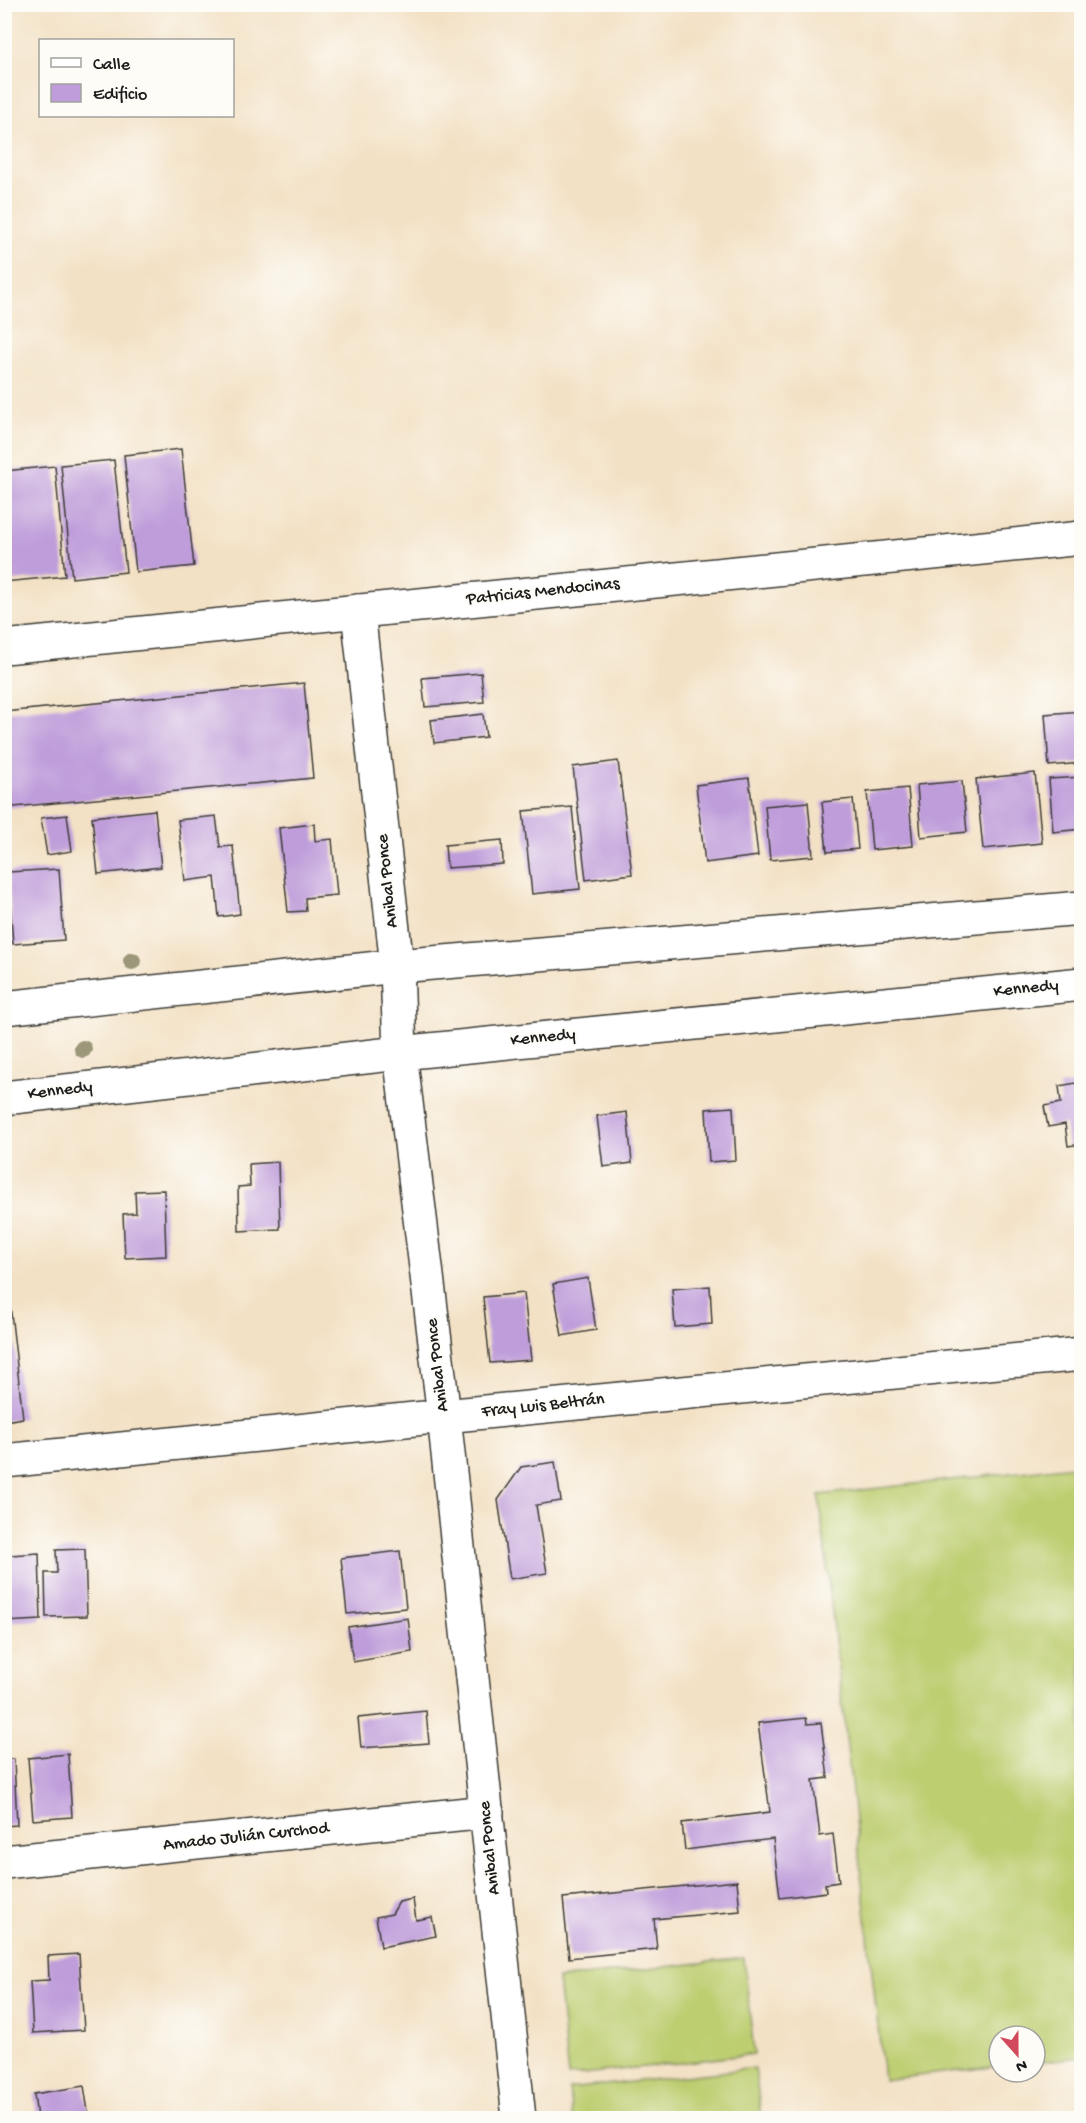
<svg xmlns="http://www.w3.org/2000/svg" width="1086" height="2123" viewBox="0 0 1086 2123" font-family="'Gochi Hand',sans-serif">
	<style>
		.pitch { fill: #bdce71; stroke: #6c7546; stroke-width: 1.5 }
		.building { fill: #bf9dda }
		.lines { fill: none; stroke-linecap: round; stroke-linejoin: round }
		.minor-casing { stroke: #3c3a35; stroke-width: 36 }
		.minor { stroke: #fff; stroke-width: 33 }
		.tree { fill: #9c9779 }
		.labels { text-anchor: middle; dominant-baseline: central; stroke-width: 4.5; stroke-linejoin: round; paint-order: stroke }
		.street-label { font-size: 18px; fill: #1c1c1c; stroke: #fdfcf7 }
	</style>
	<rect width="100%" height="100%" fill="#fdfcf7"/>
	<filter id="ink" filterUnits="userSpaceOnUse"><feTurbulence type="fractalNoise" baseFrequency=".0167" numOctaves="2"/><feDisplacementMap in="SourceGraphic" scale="12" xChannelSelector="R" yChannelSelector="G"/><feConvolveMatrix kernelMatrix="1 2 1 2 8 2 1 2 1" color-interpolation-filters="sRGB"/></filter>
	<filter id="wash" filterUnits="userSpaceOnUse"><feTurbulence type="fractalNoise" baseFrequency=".008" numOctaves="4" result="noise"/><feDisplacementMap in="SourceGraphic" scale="24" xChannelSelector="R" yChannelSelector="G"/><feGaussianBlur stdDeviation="1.35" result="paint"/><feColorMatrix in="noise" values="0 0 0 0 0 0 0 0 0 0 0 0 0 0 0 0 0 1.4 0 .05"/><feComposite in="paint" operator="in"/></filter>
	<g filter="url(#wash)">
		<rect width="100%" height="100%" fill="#f3e1c5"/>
		<g class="pitch">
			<polygon points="1081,1465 1081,2057 1035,2062 1035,2036 999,2036 999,2066 884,2080 819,1495"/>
			<polygon points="744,1958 754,2054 568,2076 558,1979"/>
			<polygon points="755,2068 761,2118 572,2118 569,2089"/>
		</g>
		<g id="blocks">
			<g class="building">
				<polygon points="181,449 194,566 136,572 124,455"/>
				<polygon points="114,460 126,572 72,578 61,465"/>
				<polygon points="55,466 65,576 4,582 4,471"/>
				<polygon points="481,673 484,702 425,707 422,678"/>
				<polygon points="304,683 313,778 4,808 4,712"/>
				<polygon points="1082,711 1082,763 1049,766 1045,714"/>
				<polygon points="483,714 486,737 434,743 431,720"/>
				<polygon points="618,761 632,874 586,880 573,767"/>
				<polygon points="1035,773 1042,843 983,849 976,779"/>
				<polygon points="1082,777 1082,829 1053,832 1049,779"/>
				<polygon points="749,778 758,856 705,863 696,785"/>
				<polygon points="962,781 967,832 921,837 917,785"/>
				<polygon points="908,788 913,846 872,850 867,792"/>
				<polygon points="853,799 858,849 827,852 822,802"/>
				<polygon points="808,802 813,856 770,860 765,806"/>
				<polygon points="572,807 580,889 532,894 523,811"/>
				<polygon points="155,810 161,867 98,874 92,817"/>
				<polygon points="67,815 72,851 47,855 41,818"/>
				<polygon points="216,816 220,847 233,846 240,914 219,917 215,877 185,881 178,820"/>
				<polygon points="314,824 315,841 332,839 337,895 305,898 306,911 288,912 279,828"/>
				<polygon points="502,840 503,864 447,868 445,845"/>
				<polygon points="59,869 64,940 13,944 8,872"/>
				<polygon points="1082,1082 1082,1144 1068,1146 1065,1124 1048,1127 1044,1106 1061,1103 1059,1086"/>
				<polygon points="733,1107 736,1160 709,1162 706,1109"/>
				<polygon points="627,1112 632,1163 603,1167 597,1116"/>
				<polygon points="278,1162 280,1229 239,1231 238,1187 250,1186 249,1164"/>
				<polygon points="164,1190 166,1256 125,1258 123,1214 136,1213 135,1191"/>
				<polygon points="588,1278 596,1330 562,1336 553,1284"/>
				<polygon points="710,1286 712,1324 675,1327 672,1289"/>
				<polygon points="524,1293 531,1360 490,1363 483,1297"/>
				<polygon points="10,1304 23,1418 4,1421 4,1305"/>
				<polygon points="555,1462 561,1501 536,1505 547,1573 510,1579 498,1500 521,1467"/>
				<polygon points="85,1549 87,1616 46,1617 45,1573 57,1573 56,1550"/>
				<polygon points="400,1551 406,1608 347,1614 341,1558"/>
				<polygon points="39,1553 41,1620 4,1622 4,1577 11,1577 10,1555"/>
				<polygon points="408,1618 412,1652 353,1662 348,1627"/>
				<polygon points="426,1711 429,1743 361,1748 358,1718"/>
				<polygon points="806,1718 807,1724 821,1723 828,1778 813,1780 820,1836 833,1834 839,1882 825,1884 826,1892 780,1898 773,1839 685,1850 682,1823 770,1812 758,1723"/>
				<polygon points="68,1754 72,1817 33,1820 28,1758"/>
				<polygon points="4,1759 14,1759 17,1825 4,1826"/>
				<polygon points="737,1881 740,1911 654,1919 657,1949 569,1958 563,1898"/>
				<polygon points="413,1899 416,1920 432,1917 436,1936 381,1947 376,1917 392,1914 399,1902"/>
				<polygon points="79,1954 84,2030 33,2033 30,1981 49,1980 48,1956"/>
				<polygon points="84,2086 89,2118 37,2118 34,2094"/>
			</g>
		</g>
	</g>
	<g filter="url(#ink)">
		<use href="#blocks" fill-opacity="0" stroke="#3c3a35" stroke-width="1.5"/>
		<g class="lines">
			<defs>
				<g id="minor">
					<polyline points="358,611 397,966 400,1053 444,1416 519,2118"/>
					<polyline points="4,647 1082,538"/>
					<polyline points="4,1008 397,966 1082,908"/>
					<polyline points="4,1098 400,1053 1082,984"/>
					<polyline points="4,1461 444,1416 1082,1354"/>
					<polyline points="4,1862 487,1812"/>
				</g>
			</defs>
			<use href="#minor" class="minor-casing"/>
			<use href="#minor" class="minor"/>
		</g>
		<g class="tree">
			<circle cx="132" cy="961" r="9"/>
			<circle cx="83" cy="1049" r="9"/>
		</g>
	</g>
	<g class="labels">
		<g class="street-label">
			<text transform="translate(543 592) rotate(-6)">Patricias Mendocinas</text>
			<text transform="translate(388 881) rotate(-96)">Anibal Ponce</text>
			<text transform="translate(1026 989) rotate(-6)">Kennedy</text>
			<text transform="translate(543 1038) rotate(-6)">Kennedy</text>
			<text transform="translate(60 1091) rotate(-7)">Kennedy</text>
			<text transform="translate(438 1365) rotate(-97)">Anibal Ponce</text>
			<text transform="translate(543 1406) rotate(-6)">Fray Luis Beltrán</text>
			<text transform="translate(246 1837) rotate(-6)">Amado Julián Curchod</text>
			<text transform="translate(490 1848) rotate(-96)">Anibal Ponce</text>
		</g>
	</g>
	<rect width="1086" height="2123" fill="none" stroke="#fdfcf7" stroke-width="24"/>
	<rect x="39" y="39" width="195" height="78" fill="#fdfcf7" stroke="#a3a29f" stroke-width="1.5"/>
	<rect x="51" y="58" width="30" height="9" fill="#ffffff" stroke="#a3a29f" stroke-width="1.5"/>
	<text x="93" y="69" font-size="18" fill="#1c1c1c">Calle</text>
	<rect x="51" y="84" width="30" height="18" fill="#bf9dda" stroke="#a3a29f" stroke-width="1.5"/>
	<text x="93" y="99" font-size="18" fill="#1c1c1c">Edificio</text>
	<g transform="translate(1017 2054) rotate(159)"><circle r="28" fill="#fdfcf7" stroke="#a3a29f" stroke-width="1.5"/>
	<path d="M0-4.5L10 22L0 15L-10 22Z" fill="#d1495b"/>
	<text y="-9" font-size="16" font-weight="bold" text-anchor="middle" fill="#1c1c1c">N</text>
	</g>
</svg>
